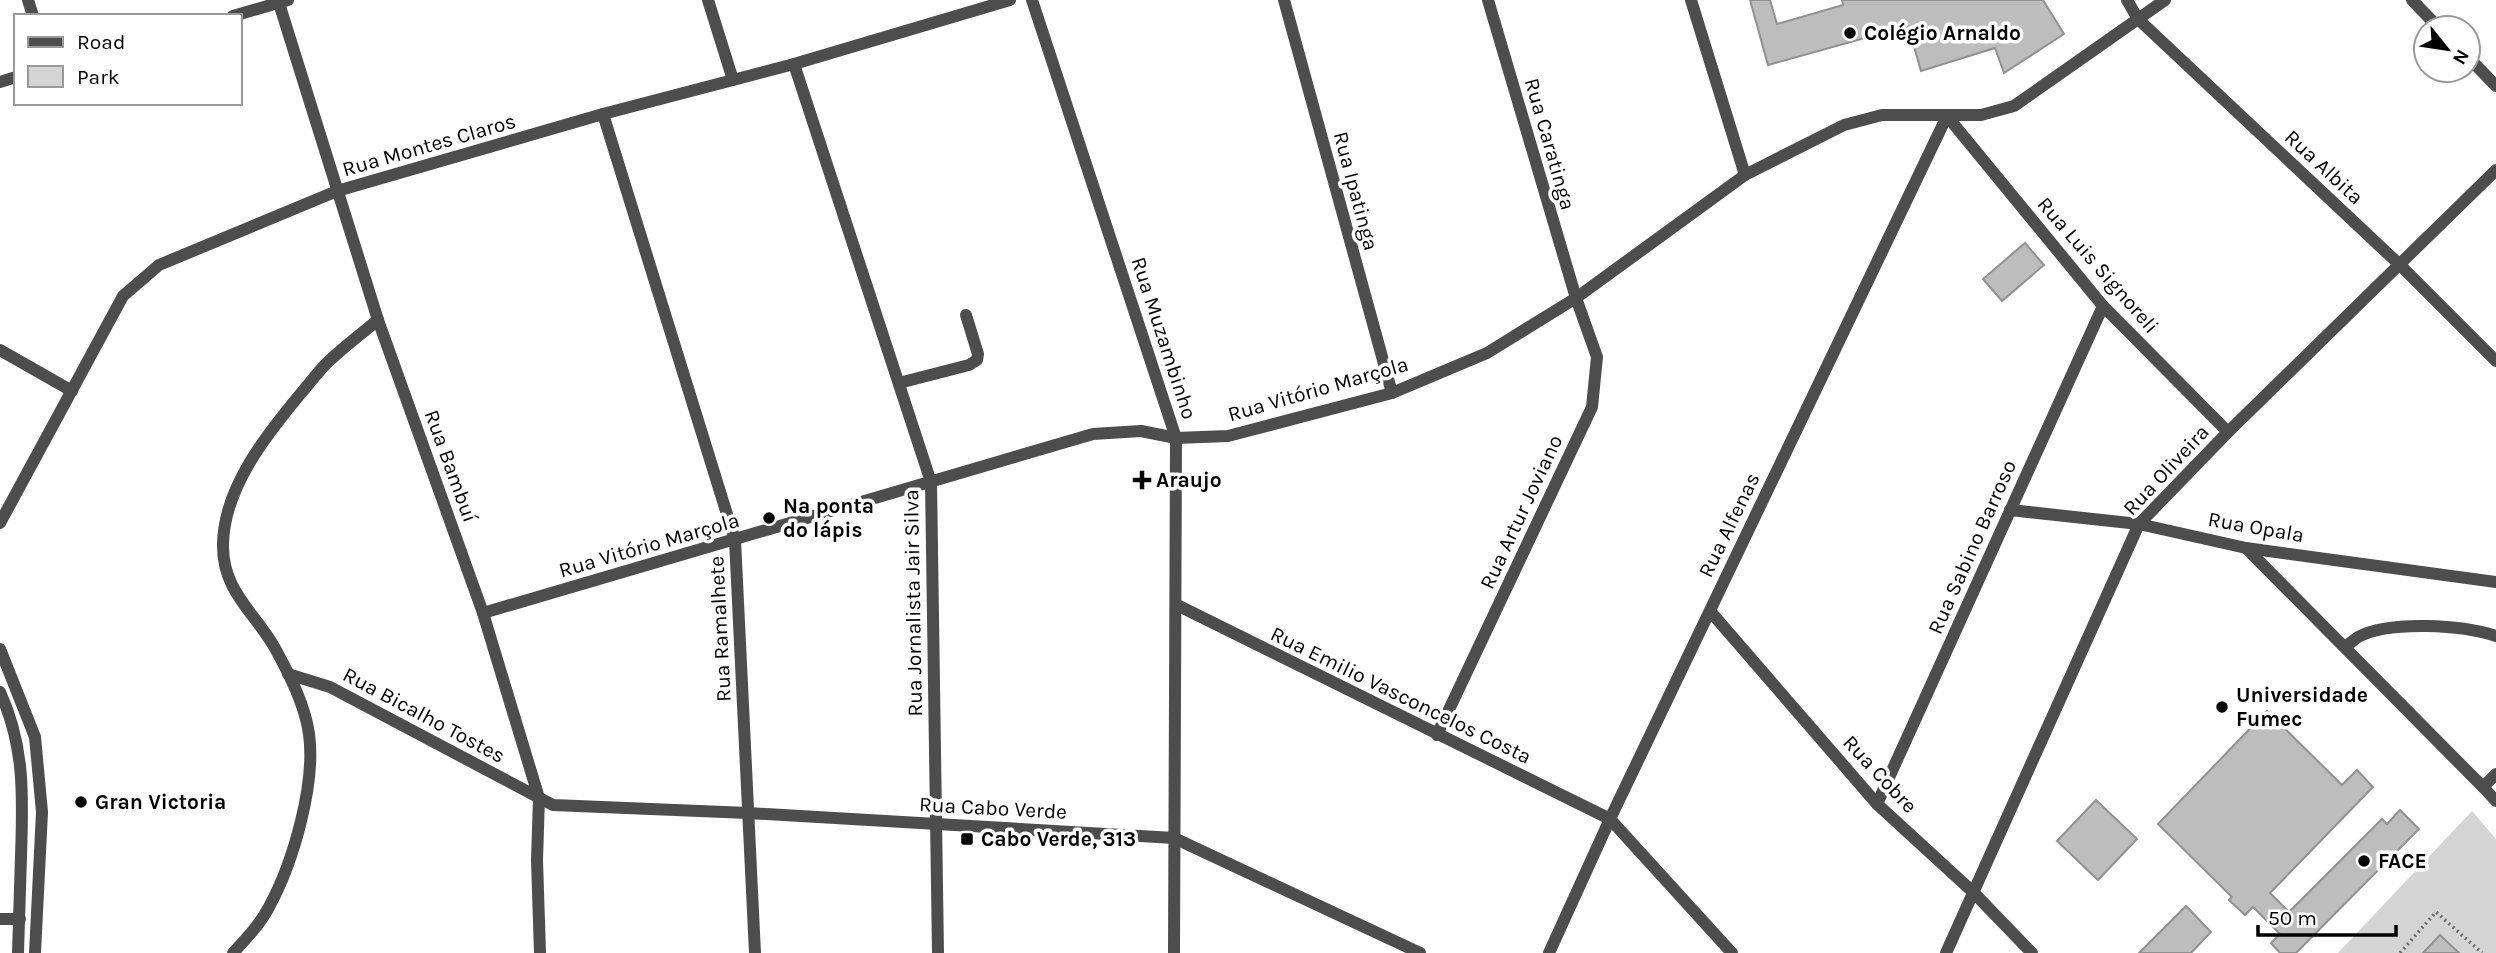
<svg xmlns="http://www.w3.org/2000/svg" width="2496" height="953" viewBox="0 0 2496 953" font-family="Karla,sans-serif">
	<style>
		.green { fill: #d4d4d4 }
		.building { fill: #bdbdbd; stroke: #919191; stroke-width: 2 }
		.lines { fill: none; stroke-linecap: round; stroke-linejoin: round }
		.path { stroke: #6f6f6f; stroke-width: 3.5; stroke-dasharray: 2 3.5; stroke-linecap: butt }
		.minor { stroke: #4d4d4d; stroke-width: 12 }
		.poi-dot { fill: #000; stroke: #fff; stroke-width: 2.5 }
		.labels { text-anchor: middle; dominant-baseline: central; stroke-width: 7; stroke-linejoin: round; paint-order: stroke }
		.poi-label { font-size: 21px; font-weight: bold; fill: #000; stroke: #fff; text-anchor: start }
		.street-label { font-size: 21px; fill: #000; stroke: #fff }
	</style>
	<rect width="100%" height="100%" fill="#fff"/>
	<polygon class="green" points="2472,811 2496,839 2496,953 2338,953"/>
	<g class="building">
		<polygon points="1750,0 1770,0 1777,24 1843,5 1842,0 2043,0 2064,34 2004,73 1995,48 1921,71 1908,26 1768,65"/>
		<polygon points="2025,243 2044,265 2002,301 1983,279"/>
		<polygon points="2267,711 2342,785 2357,770 2373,787 2270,893 2289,912 2382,819 2387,824 2400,810 2419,829 2296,953 2280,953 2271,943 2280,934 2253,907 2245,915 2229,900 2232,897 2158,824"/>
		<polygon points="2096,800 2137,839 2098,880 2057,841"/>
		<polygon points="2186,906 2211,932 2191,953 2139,953"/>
		<polygon points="2440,935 2459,953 2423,953"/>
	</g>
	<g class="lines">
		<polyline class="path" points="2400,953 2436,912 2482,953"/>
		<g class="minor">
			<polyline points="28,0 33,16"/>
			<polyline points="278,0 378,320 483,613 539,798 537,860 540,953"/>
			<polyline points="708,0 733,80"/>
			<polyline points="1032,0 1176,438 1174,953"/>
			<polyline points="1284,0 1392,393"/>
			<polyline points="1691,0 1745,175"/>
			<polyline points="2127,0 2138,19 2401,266 2496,361"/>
			<polyline points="2412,0 2439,28"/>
			<polyline points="233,16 288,0"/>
			<polyline points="2468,57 2496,86"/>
			<polyline points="794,64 931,482 938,953"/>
			<polyline points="0,82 16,77"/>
			<polyline points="603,114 735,540 755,953"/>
			<polyline points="0,350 72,391"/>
			<polyline points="899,383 969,365 977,360 978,354 966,315"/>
			<polyline points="2010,510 2139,524 2246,548 2496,582"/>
			<polyline points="0,523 123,296 159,265 337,191 603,114 794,64 1010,0"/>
			<polyline points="2246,548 2483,787 2496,774"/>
			<polyline points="1177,605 1610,819 1732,953"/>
			<polyline points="1710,611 1877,804 1973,892 2032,953"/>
			<polyline points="483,613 1093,434 1141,431 1176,438 1228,436 1392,393 1487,353 1576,298 1745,175 1844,125 1882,115 1981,115 2014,106 2165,0"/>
			<path d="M 2345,647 C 2349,644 2354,640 2358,637 C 2390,620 2463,625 2496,636"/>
			<polyline points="0,649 35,737 42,812 35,953"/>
			<polyline points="288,674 330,687 553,805 748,813 1174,838 1420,953"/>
			<path d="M 0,692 C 25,746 23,798 21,856 C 20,888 19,921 18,953"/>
			<polyline points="1437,735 1592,407 1597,357 1576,298 1488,0"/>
			<polyline points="2483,787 2496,801"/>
			<polyline points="1877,804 2103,306"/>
			<polyline points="0,919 20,919"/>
			<path d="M 233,953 C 246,939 261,923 269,907 C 293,863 316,784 309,734 C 305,705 290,676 276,650 C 256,613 222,592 223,544 C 224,487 267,434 302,392 C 311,382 319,370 330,360 C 345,346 362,333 378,320"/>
			<polyline points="1549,953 1610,819 1947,116 2103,306 2228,432"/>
			<polyline points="1946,953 2139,524 2228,432 2496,170"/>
		</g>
	</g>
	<g class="poi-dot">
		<circle cx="1850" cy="33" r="7"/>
		<path d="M1138.5 469.5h7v7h7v7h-7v7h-7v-7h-7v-7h7z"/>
		<circle cx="769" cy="518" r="7"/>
		<circle cx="2222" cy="707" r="7"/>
		<circle cx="81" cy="802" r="7"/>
		<rect x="960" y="832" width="14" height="14" rx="3.5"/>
		<circle cx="2364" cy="861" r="7"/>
	</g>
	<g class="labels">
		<g class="poi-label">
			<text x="1864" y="33">Colégio Arnaldo</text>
			<text x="1156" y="480">Araujo</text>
			<text x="783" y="506">Na ponta<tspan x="783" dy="24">do lápis</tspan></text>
			<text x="2236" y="695">Universidade<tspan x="2236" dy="24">Fumec</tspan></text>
			<text x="95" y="802">Gran Victoria</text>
			<text x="981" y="839">Cabo Verde, 313</text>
			<text x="2378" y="861">FACE</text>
		</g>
		<g class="street-label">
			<text transform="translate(1550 144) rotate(74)">Rua Caratinga</text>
			<text transform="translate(429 145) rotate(-16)">Rua Montes Claros</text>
			<text transform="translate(2324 167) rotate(43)">Rua Albita</text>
			<text transform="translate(1356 191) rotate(75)">Rua Ipatinga</text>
			<text transform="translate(2098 265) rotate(49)">Rua Luis Signoreli</text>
			<text transform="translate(1164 338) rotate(72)">Rua Muzambinho</text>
			<text transform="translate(1318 389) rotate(-16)">Rua Vitório Marçola</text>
			<text transform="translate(451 466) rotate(70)">Rua Bambuí</text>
			<text transform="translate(2166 470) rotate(-47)">Rua Oliveira</text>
			<text transform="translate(1521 512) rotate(-65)">Rua Artur Joviano</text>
			<text transform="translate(1729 525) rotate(-64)">Rua Alfenas</text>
			<text transform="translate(2256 527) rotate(10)">Rua Opala</text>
			<text transform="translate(649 545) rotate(-16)">Rua Vitório Marçola</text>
			<text transform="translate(1972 547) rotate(-66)">Rua Sabino Barroso</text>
			<text transform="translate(913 603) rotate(-91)">Rua Jornalista Jair Silva</text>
			<text transform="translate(720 629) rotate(-93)">Rua Ramalhete</text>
			<text transform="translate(1401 695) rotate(26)">Rua Emilio Vasconcelos Costa</text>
			<text transform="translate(424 715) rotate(28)">Rua Bicalho Tostes</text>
			<text transform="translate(1880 774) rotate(47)">Rua Cobre</text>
			<text transform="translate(993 808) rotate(3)">Rua Cabo Verde</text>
		</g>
	</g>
	<rect x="14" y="14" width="228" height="91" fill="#ffffff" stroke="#999999" stroke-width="2"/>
	<rect x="28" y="37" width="35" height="10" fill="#4d4d4d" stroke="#999999" stroke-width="2"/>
	<text x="77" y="49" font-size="21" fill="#000000">Road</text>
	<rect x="28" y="66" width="35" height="21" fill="#d4d4d4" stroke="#999999" stroke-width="2"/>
	<text x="77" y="84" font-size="21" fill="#000000">Park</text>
	<g transform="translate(2447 49) rotate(120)"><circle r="33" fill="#ffffff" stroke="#999999" stroke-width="2"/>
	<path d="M0-5L12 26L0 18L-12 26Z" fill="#000000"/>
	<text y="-10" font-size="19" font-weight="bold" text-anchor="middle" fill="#000000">N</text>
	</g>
	<path d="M2258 925v10h138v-10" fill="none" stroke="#000000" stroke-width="3.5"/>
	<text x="2268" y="925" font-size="21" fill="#000000" stroke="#ffffff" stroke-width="5" paint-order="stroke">50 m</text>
</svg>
